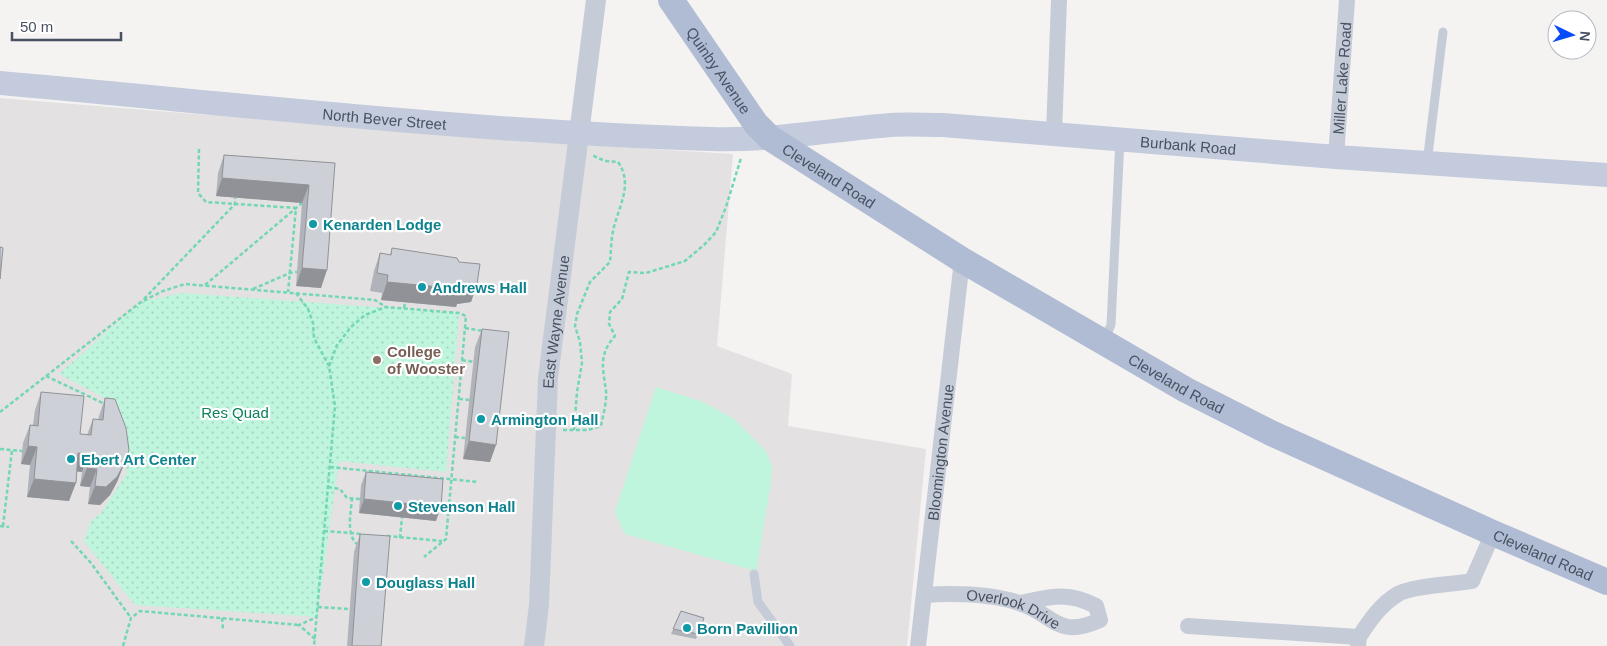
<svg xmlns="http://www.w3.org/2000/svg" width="1607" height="646" viewBox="0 0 1607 646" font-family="Arial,sans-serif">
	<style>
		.education { fill: #e3e1e1 }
		.green { fill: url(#green-dots) }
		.pitch { fill: #bef5dc }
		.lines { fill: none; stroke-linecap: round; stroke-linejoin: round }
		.path { stroke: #72d7b5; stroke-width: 2.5; stroke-dasharray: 4 2.5; stroke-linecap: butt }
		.service { stroke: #c5ccd8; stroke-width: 9 }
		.minor { stroke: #c5ccd8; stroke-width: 16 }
		.tertiary { stroke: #c5ccd8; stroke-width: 20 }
		.secondary { stroke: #c3cbdc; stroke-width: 24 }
		.primary { stroke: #b0bcd3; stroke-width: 26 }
		.wall { fill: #b1b3ba }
		.shaded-wall { fill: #909297 }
		.building { fill: #ced0d8; stroke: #909297 }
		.culture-dot { fill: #0f9aa8; stroke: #fff; stroke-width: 2 }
		.education-dot { fill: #8d6e63; stroke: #fff; stroke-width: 2 }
		.labels { text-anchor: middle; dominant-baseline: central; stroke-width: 4.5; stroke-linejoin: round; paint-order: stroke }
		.street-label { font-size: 15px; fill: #485162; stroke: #fff }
		.culture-label { font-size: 15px; font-weight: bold; fill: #0d838f; stroke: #fff; text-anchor: start }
		.education-label { font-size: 15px; font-weight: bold; fill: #785e54; stroke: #fff; text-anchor: start }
		.park-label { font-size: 15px; fill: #0e825a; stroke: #fff }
	</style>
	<defs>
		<pattern id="green-dots" width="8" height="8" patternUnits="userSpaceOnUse" patternTransform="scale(1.25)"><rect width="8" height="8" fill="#bef5dc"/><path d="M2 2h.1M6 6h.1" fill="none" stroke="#a5d4bf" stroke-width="1.8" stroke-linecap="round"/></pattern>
	</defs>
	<rect width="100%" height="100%" fill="#f5f2f2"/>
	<polygon class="education" points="0,98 523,141 733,154 717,346 792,374 788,426 926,449 907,646 0,646"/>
	<polygon class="green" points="182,293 459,313 446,472 339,461 317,617 135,605 84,541 91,521 101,513 127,473 116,404 59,374 141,302"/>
	<polygon class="pitch" points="656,387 703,402 734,419 766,451 772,466 771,483 756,571 625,534 615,512"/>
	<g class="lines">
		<g class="path">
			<polyline points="199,149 198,193 206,202 296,208 288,292"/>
			<polyline points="205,285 302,203"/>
			<polyline points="253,289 290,273 297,272"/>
			<polyline points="296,293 308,309 313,323 314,338 329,366 335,406 314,646"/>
			<polyline points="144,299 235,204 235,198"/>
			<polyline points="404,308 405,303"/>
			<polyline points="465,328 483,331"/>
			<polyline points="462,360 474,362"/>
			<polyline points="329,366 337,345 351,327 365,315 386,307 459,313 466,316 446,539 424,557"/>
			<polyline points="46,376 105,404"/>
			<polyline points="459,399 470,400"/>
			<polyline points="0,412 141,302 163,291 185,284 375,300 386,307"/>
			<path d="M 563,430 L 588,430 L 601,426 C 603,415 607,402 606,391 C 603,368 598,355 615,336 L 609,324 L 610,312 L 622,299 L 629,272 L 646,273 L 685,261 L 705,244 L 716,232 L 726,207 L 741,158"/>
			<path d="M 574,430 L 577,392 L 582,363 L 580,342 L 575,326 L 577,314 L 590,282 L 610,262 C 611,252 611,241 613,231 C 618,207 634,185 618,162 L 605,161 L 592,155"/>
			<polyline points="455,437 465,438"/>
			<polyline points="0,449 23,451"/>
			<polyline points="330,467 478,482"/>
			<polyline points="328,487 340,489 347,498 360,499"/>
			<path d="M 352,498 C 351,513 345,536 359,546"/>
			<polyline points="0,526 9,527"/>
			<polyline points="3,526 12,450"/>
			<polyline points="324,531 362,534"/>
			<polyline points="387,536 442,541"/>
			<polyline points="400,538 402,517"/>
			<polyline points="71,541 91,563 131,618"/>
			<polyline points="318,607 349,609"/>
			<polyline points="222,618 223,629"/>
			<polyline points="315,639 299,625 317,617"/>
			<polyline points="123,646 131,618 140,611 299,625"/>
		</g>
		<g class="service">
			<polyline points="1427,163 1443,32"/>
			<polyline points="1104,340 1111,325 1120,139"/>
			<polyline points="754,574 758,602 790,646"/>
		</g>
		<g class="minor">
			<polyline points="1054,134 1059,0"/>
			<path id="s1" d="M 1336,157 L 1347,0"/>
			<path id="s2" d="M 924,595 C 955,593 989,593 1019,603 C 1055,614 1056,640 1100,620 L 1096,606 C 1066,591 1051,597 1020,603"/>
			<polyline points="1188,626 1359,637 1358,646"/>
			<path d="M 1359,637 C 1370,620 1381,604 1398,594 C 1411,586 1456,584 1472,581 L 1493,533"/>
			<path id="s3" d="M 918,646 L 962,260"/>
		</g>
		<path class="tertiary" id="s4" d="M 534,646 L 539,605 L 548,378 L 596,0"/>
		<path class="secondary" id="s5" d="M 0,83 C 237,104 473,132 711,139 C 771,141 830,130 891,125 C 908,124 925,125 943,125 L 1336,157 L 1607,175"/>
		<path class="primary" id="s6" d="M 671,0 L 756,124 L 770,138 L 962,260 L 1186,390 L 1271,433 L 1493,533 L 1607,582"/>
	</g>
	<g class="wall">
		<polygon points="224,155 335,163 321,288 296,286 302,203 216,196 218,173"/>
		<polygon points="392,248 459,262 477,284 471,302 457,304 456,307 381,300 382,293 370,291 374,271 380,253 390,255"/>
		<polygon points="482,329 490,462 463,459 475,347"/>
		<polygon points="41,392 80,434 87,435 93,419 98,420 99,416 105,398 124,464 117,482 110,495 100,505 88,504 90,487 80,486 82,472 77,471 69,501 27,497 30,465 21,464 23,443 30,425 33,425 35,410"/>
		<polygon points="366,472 436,521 359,513 361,485"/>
		<polygon points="360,534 381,646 347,646 354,552"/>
		<polygon points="681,611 704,618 696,639 671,634"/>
	</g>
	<g class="shaded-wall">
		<polygon points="222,178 309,185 302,203 216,196"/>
		<polygon points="302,268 327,270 321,288 296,286"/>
		<polygon points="387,282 463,286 477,284 471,302 457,304 456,307 381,300"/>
		<polygon points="469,441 496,445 490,462 463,459"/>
		<polygon points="28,446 37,447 30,465 21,464"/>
		<polygon points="78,453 88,454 82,472 72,471"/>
		<polygon points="124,464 117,482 110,495 100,505 88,504 95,486"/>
		<polygon points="87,468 97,469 90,487 80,486"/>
		<polygon points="34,479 76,483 69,501 27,497"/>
		<polygon points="364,499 441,507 436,521 359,513"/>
	</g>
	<g class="building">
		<polygon points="224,155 335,163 327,270 302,268 309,185 222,178"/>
		<polygon points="0,247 3,248 0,279"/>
		<polygon points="392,248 457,258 459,262 480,264 477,284 463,286 462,289 387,282 388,275 377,273 380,253 391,255"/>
		<polygon points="482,329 509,332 496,445 469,441"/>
		<polygon points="41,392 84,396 80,434 91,435 93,419 103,420 105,398 115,399 126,428 129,450 124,464 117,477 106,487 95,486 97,469 87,468 88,454 78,453 76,483 34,479 37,447 28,446 30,425 38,426"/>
		<polygon points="366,472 443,479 441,507 364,499"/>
		<polygon points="360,534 390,536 381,646 352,646"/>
		<polygon points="681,611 704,618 698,634 673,629"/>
	</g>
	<g class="culture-dot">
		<circle cx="313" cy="224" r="5"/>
		<circle cx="422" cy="287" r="5"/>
		<circle cx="481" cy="419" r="5"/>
		<circle cx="71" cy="459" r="5"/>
		<circle cx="398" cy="506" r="5"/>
		<circle cx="366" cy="582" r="5"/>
		<circle cx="687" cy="628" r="5"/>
	</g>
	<circle class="education-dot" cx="377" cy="360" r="5"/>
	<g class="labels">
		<g class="street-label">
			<text stroke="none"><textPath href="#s6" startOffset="85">Quinby Avenue</textPath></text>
			<text stroke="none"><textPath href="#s1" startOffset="79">Miller Lake Road</textPath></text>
			<text stroke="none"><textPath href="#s5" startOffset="386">North Bever Street</textPath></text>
			<text stroke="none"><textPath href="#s5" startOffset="1192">Burbank Road</textPath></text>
			<text stroke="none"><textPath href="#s6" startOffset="240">Cleveland Road</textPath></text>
			<text stroke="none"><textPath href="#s4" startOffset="325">East Wayne Avenue</textPath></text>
			<text stroke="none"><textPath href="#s6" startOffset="645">Cleveland Road</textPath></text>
			<text stroke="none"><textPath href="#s3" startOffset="195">Bloomington Avenue</textPath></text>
			<text stroke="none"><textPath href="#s6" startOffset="1050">Cleveland Road</textPath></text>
			<text stroke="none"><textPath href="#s2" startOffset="92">Overlook Drive</textPath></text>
		</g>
		<g class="culture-label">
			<text x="323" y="224">Kenarden Lodge</text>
			<text x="432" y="287">Andrews Hall</text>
			<text x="491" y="419">Armington Hall</text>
			<text x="81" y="459">Ebert Art Center</text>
			<text x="408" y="506">Stevenson Hall</text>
			<text x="376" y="582">Douglass Hall</text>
			<text x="697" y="628">Born Pavillion</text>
		</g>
		<g class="education-label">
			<text x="387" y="351">College<tspan x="387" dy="17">of Wooster</tspan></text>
		</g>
		<g class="park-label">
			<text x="235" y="412">Res Quad</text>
		</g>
	</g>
	<g transform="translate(1572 35) rotate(95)"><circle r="24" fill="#ffffff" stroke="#b6b9c0"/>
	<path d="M0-4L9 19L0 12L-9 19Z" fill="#084bf9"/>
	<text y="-8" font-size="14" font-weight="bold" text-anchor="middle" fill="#485162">N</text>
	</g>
	<path d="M12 32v8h109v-8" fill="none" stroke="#485162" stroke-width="2.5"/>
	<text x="20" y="32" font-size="15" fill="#485162" stroke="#ffffff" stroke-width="4" paint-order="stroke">50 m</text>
</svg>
